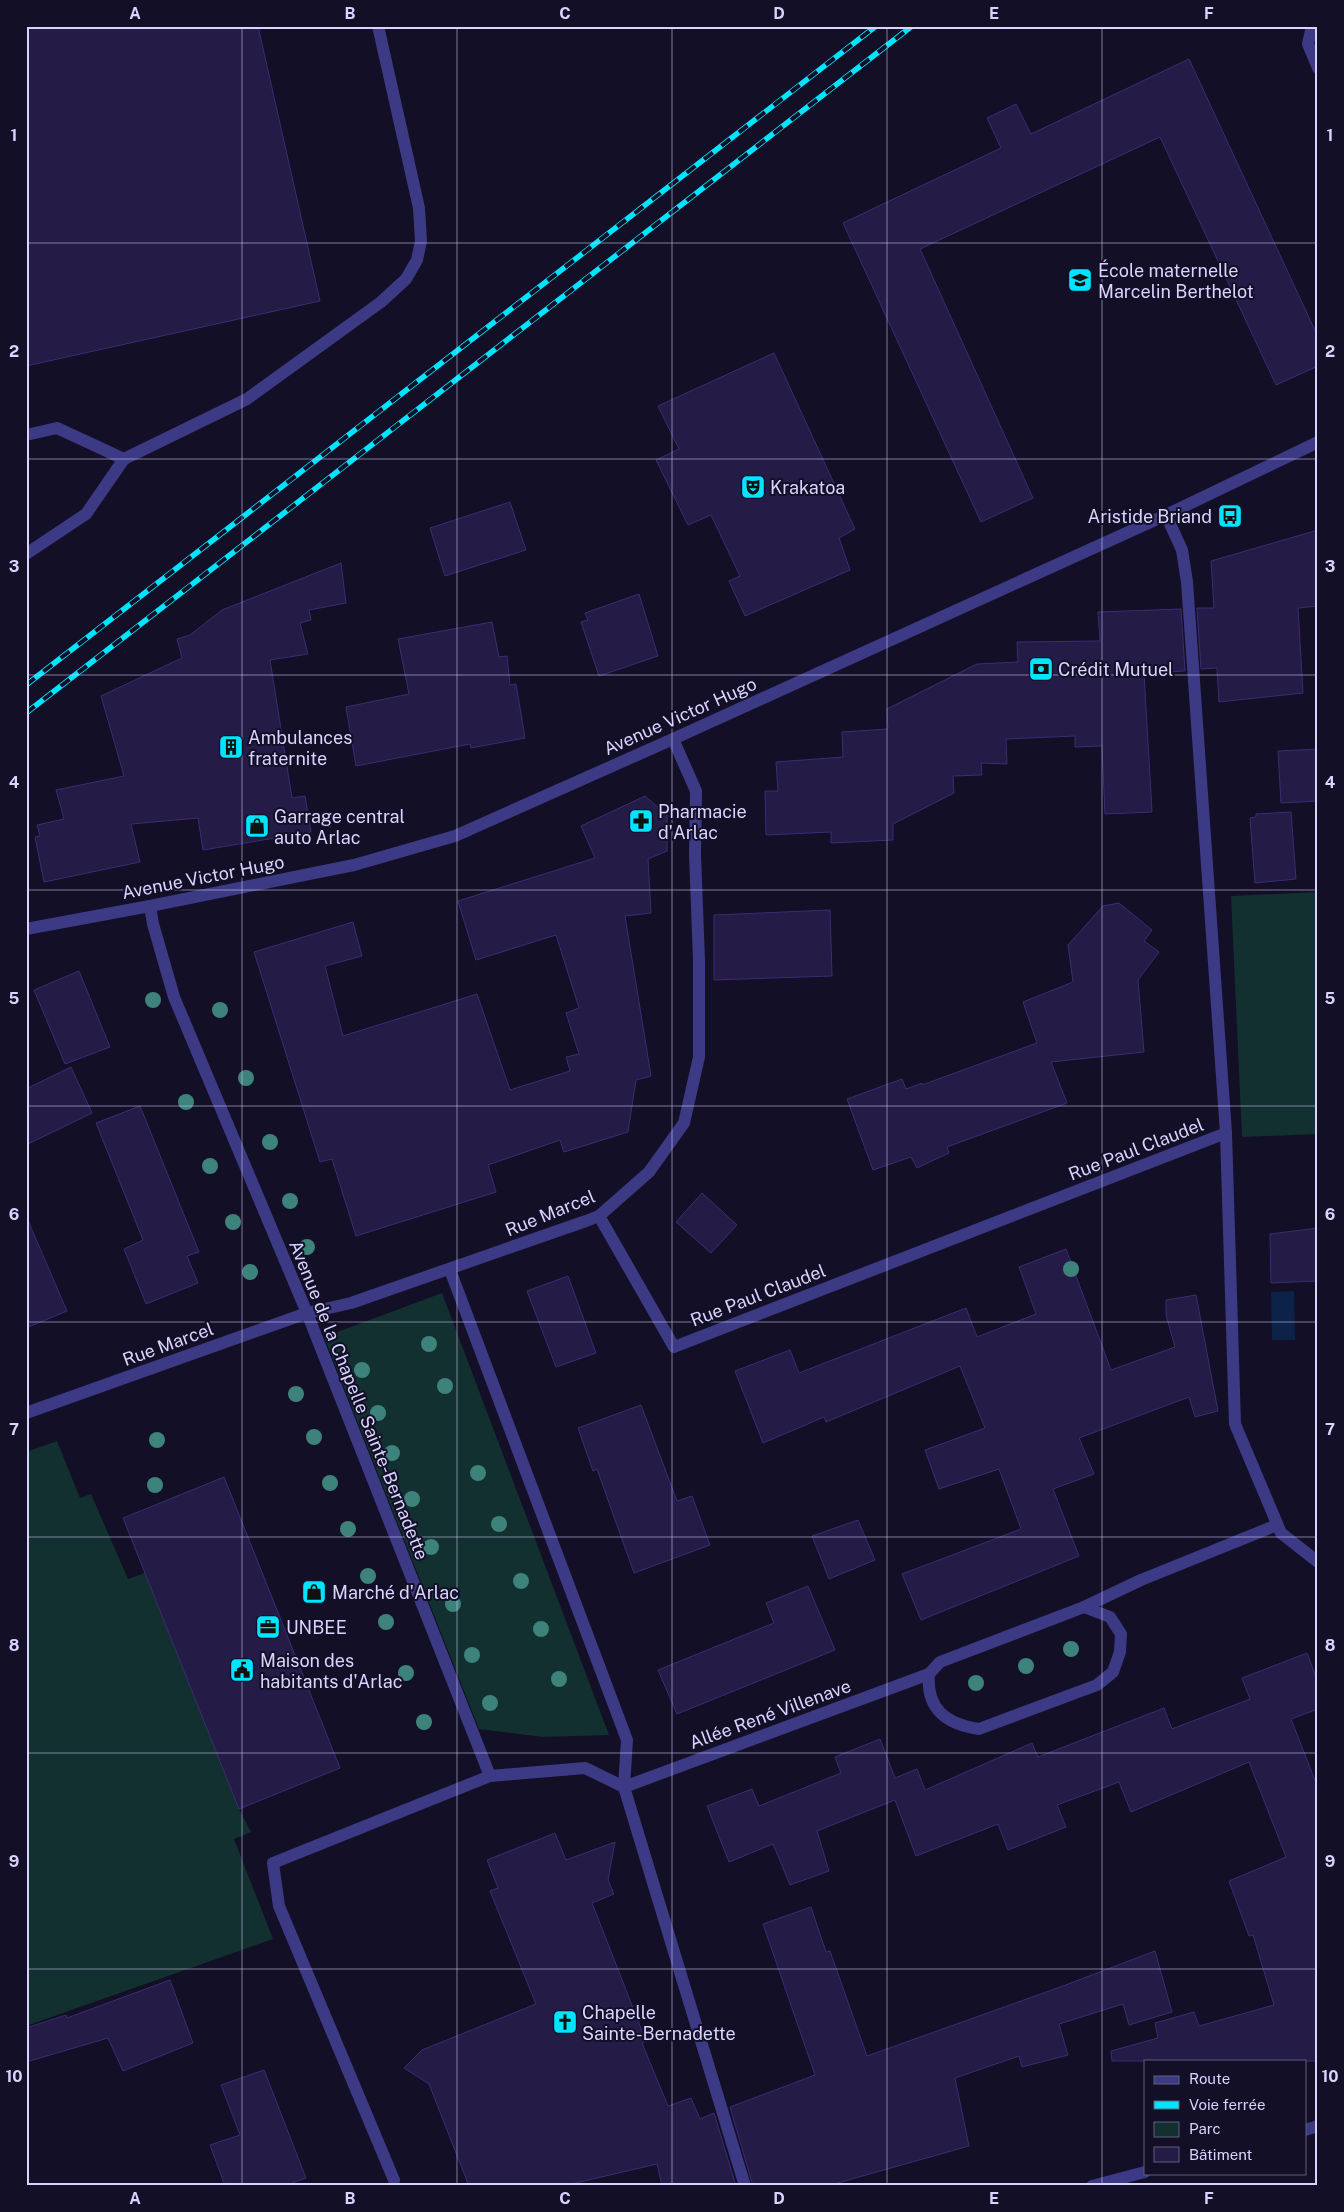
<svg xmlns="http://www.w3.org/2000/svg" width="1344" height="2212" viewBox="0 0 1344 2212" font-family="'Public Sans',sans-serif">
	<style>
		.green { fill: #12302f }
		.water { fill: #0c2248 }
		.building { fill: #241b47; stroke: #3b2d73 }
		.lines { fill: none; stroke-linecap: round; stroke-linejoin: round }
		.minor { stroke: #3d3a85; stroke-width: 12 }
		.rail-casing { stroke: #00e5ff; stroke-width: 5.5 }
		.rail { stroke: #130f26; stroke-width: 4; stroke-dasharray: 11; stroke-linecap: butt }
		.tree { fill: #3d827b }
		.grid { fill: none; stroke: #d9d4ff; stroke-width: 1; stroke-opacity: 0.55 }
		.labels { text-anchor: middle; dominant-baseline: central; stroke-width: 4; stroke-linejoin: round; paint-order: stroke }
		.poi-label { font-size: 18px; fill: #d9d4ff; stroke: #130f26; text-anchor: start }
		.street-label { font-size: 18px; fill: #d9d4ff; stroke: #130f26 }
		.neatline { fill: none; stroke: #d9d4ff; stroke-width: 2 }
		.grid-label { font-size: 16px; text-anchor: middle; font-weight: bold; fill: #d9d4ff }
	</style>
	<rect width="100%" height="100%" fill="#130f26"/>
	<g class="green">
		<polygon points="1318,892 1318,1134 1242,1137 1231,896"/>
		<polygon points="442,1293 609,1735 543,1737 479,1729 324,1337"/>
		<polygon points="57,1441 80,1498 91,1494 128,1579 145,1573 239,1809 251,1832 234,1839 273,1939 26,2026 26,1452"/>
	</g>
	<polygon class="water" points="1294,1291 1295,1340 1272,1340 1271,1292"/>
	<g class="building">
		<polygon points="26,26 258,26 320,301 26,366"/>
		<polygon points="1189,59 1318,337 1318,366 1276,385 1160,137 920,249 1033,498 981,522 843,223 1001,148 987,118 1016,104 1031,134"/>
		<polygon points="774,353 855,529 839,538 850,570 745,616 729,581 740,576 711,515 688,525 656,460 679,449 658,406"/>
		<polygon points="510,502 526,550 445,576 430,528"/>
		<polygon points="1318,530 1318,606 1298,608 1303,693 1219,702 1217,668 1201,669 1197,608 1214,608 1211,561"/>
		<polygon points="341,563 346,603 309,610 311,620 300,623 308,654 270,660 292,798 305,796 311,832 203,850 198,818 131,824 140,862 44,882 35,837 40,836 37,825 64,819 56,790 124,776 101,696 182,658 177,639 190,635 222,610"/>
		<polygon points="639,594 658,656 599,676 581,622 588,620 585,613"/>
		<polygon points="1181,609 1185,671 1144,673 1152,812 1105,814 1102,746 1075,747 1075,736 1006,739 1007,764 981,763 982,775 953,776 954,793 893,824 893,840 831,843 831,832 766,835 765,791 778,791 776,762 843,757 842,732 888,729 887,709 977,664 1018,662 1017,642 1100,641 1098,612"/>
		<polygon points="492,622 499,657 507,656 510,685 516,684 525,738 471,748 470,744 356,766 346,707 409,694 398,639"/>
		<polygon points="1318,749 1318,801 1281,803 1278,751"/>
		<polygon points="645,796 667,815 667,851 648,859 651,913 625,916 651,1076 636,1080 628,1132 564,1152 560,1140 488,1165 496,1192 356,1236 332,1159 320,1162 254,952 353,922 362,956 325,966 343,1036 477,994 510,1090 570,1071 566,1057 579,1054 566,1013 579,1008 556,935 476,960 458,901 595,858 581,826"/>
		<polygon points="1291,812 1296,879 1255,883 1250,818 1256,817 1256,814"/>
		<polygon points="1119,903 1152,930 1144,941 1159,952 1138,980 1144,1052 1051,1062 1067,1103 947,1147 949,1153 917,1168 911,1157 873,1170 847,1099 902,1079 906,1089 922,1083 922,1085 1037,1043 1023,1002 1073,982 1068,945 1103,906"/>
		<polygon points="830,910 832,976 714,980 714,915"/>
		<polygon points="79,971 110,1047 65,1064 34,990"/>
		<polygon points="71,1067 92,1113 26,1145 26,1089"/>
		<polygon points="140,1106 199,1252 187,1256 198,1283 146,1304 124,1249 143,1240 96,1123"/>
		<polygon points="702,1193 737,1225 711,1253 676,1222"/>
		<polygon points="26,1216 67,1311 26,1328"/>
		<polygon points="1318,1228 1318,1281 1271,1283 1270,1234"/>
		<polygon points="1066,1249 1111,1370 1175,1347 1166,1315 1166,1300 1196,1295 1218,1411 1195,1417 1189,1397 1079,1438 1094,1474 1053,1489 1079,1556 921,1620 902,1574 1021,1529 999,1469 939,1489 925,1450 985,1428 960,1366 826,1422 824,1417 763,1443 735,1371 790,1350 799,1373 966,1308 977,1337 1036,1314 1019,1267"/>
		<polygon points="568,1276 596,1353 556,1367 527,1291"/>
		<polygon points="641,1405 677,1501 692,1496 710,1545 634,1573 597,1469 593,1471 578,1428"/>
		<polygon points="224,1477 340,1768 239,1809 123,1518"/>
		<polygon points="858,1520 875,1560 829,1579 812,1536"/>
		<polygon points="808,1586 835,1650 677,1714 658,1670 774,1623 766,1603"/>
		<polygon points="1307,1653 1318,1683 1318,1709 1291,1719 1318,1788 1318,2061 1112,2061 1111,2051 1158,2038 1155,2023 1194,2012 1199,2026 1274,2005 1253,1935 1249,1936 1229,1881 1286,1857 1249,1762 1131,1812 1119,1782 1057,1805 1066,1827 1008,1850 998,1824 916,1856 895,1800 817,1831 829,1871 790,1885 773,1844 729,1862 707,1806 752,1789 759,1806 841,1773 835,1757 880,1739 895,1778 917,1769 925,1790 1032,1743 1038,1757 1164,1708 1172,1729 1250,1699 1242,1678"/>
		<polygon points="555,1833 566,1860 615,1842 608,1880 614,1894 592,1903 646,2041 642,2043 668,2106 691,2098 700,2119 714,2113 736,2186 662,2186 657,2164 563,2186 469,2186 429,2084 404,2068 422,2050 536,2004 490,1891 498,1888 487,1860"/>
		<polygon points="811,1907 826,1952 830,1951 867,2056 1063,1986 1155,1951 1172,2012 1129,2025 1123,2004 1059,2024 1068,2055 1022,2067 1019,2056 955,2078 969,2146 827,2186 753,2186 730,2107 815,2075 763,1924"/>
		<polygon points="170,1980 193,2043 123,2071 108,2038 26,2062 26,2028 66,2015 67,2018"/>
		<polygon points="264,2070 306,2178 284,2186 225,2186 210,2145 240,2135 221,2085"/>
	</g>
	<g class="lines">
		<g class="minor">
			<polyline points="1312,26 1308,44 1318,68"/>
			<polyline points="26,435 57,428 124,459"/>
			<polyline points="26,554 86,514 124,459 247,399 381,302 406,279 417,260 421,241 419,208 378,26"/>
			<polyline points="150,906 153,924 174,997 307,1313 490,1776 585,1768 624,1787 745,2186"/>
			<polyline points="26,929 150,906 354,865 455,836 673,739 1166,515 1318,442"/>
			<polyline points="1226,1133 1235,1424 1281,1533 1318,1562"/>
			<polyline points="599,1216 674,1347 1226,1133 1187,582 1182,550 1166,515"/>
			<path d="M 450,1270 L 627,1740 L 624,1787 L 929,1674 L 940,1662 L 1084,1607 L 1110,1617 L 1121,1634 L 1120,1652 L 1113,1672 L 1097,1685 L 979,1729 C 946,1724 926,1709 929,1674"/>
			<polyline points="26,1413 307,1313 351,1303 586,1221 599,1216 649,1172 684,1123 699,1057 699,960 695,855 696,791 673,739"/>
			<polyline points="1084,1607 1141,1580 1277,1525"/>
			<polyline points="1305,2130 1318,2126"/>
			<polyline points="394,2180 279,1906 273,1863 490,1776"/>
			<polyline points="1092,2186 1145,2172"/>
		</g>
		<defs>
			<g id="rail">
				<polyline points="26,685 876,26"/>
				<polyline points="26,713 912,26"/>
			</g>
		</defs>
		<use href="#rail" class="rail-casing"/>
		<use href="#rail" class="rail"/>
	</g>
	<g class="tree">
		<circle cx="153" cy="1000" r="8"/>
		<circle cx="220" cy="1010" r="8"/>
		<circle cx="246" cy="1078" r="8"/>
		<circle cx="186" cy="1102" r="8"/>
		<circle cx="270" cy="1142" r="8"/>
		<circle cx="210" cy="1166" r="8"/>
		<circle cx="290" cy="1201" r="8"/>
		<circle cx="233" cy="1222" r="8"/>
		<circle cx="307" cy="1247" r="8"/>
		<circle cx="1071" cy="1269" r="8"/>
		<circle cx="250" cy="1272" r="8"/>
		<circle cx="429" cy="1344" r="8"/>
		<circle cx="362" cy="1370" r="8"/>
		<circle cx="445" cy="1386" r="8"/>
		<circle cx="296" cy="1394" r="8"/>
		<circle cx="378" cy="1413" r="8"/>
		<circle cx="314" cy="1437" r="8"/>
		<circle cx="157" cy="1440" r="8"/>
		<circle cx="392" cy="1453" r="8"/>
		<circle cx="478" cy="1473" r="8"/>
		<circle cx="330" cy="1483" r="8"/>
		<circle cx="155" cy="1485" r="8"/>
		<circle cx="412" cy="1499" r="8"/>
		<circle cx="499" cy="1524" r="8"/>
		<circle cx="348" cy="1529" r="8"/>
		<circle cx="431" cy="1547" r="8"/>
		<circle cx="368" cy="1576" r="8"/>
		<circle cx="521" cy="1581" r="8"/>
		<circle cx="453" cy="1604" r="8"/>
		<circle cx="386" cy="1622" r="8"/>
		<circle cx="541" cy="1629" r="8"/>
		<circle cx="1071" cy="1649" r="8"/>
		<circle cx="472" cy="1655" r="8"/>
		<circle cx="1026" cy="1666" r="8"/>
		<circle cx="406" cy="1673" r="8"/>
		<circle cx="559" cy="1679" r="8"/>
		<circle cx="976" cy="1683" r="8"/>
		<circle cx="490" cy="1703" r="8"/>
		<circle cx="424" cy="1722" r="8"/>
	</g>
	<path class="grid" d="M 242,26 L 242,2186M 457,26 L 457,2186M 672,26 L 672,2186M 887,26 L 887,2186M 1102,26 L 1102,2186M 26,243 L 1318,243M 26,459 L 1318,459M 26,675 L 1318,675M 26,890 L 1318,890M 26,1106 L 1318,1106M 26,1322 L 1318,1322M 26,1537 L 1318,1537M 26,1753 L 1318,1753M 26,1969 L 1318,1969"/>
	<defs>
		<symbol id="school-square" viewBox="-11 -11 22 22"><rect x="-9" y="-9" width="18" height="18" rx="4" fill="#00e5ff" stroke="#130f26"/><path d="M0-5L7-2L0 1L-7-2ZM-4 1L0 2.5L4 1V4Q0 6-4 4Z" fill="#111"/></symbol>
		<symbol id="theatre-square" viewBox="-11 -11 22 22"><rect x="-9" y="-9" width="18" height="18" rx="4" fill="#00e5ff" stroke="#130f26"/><path d="M-5-5.5Q0-4 5-5.5V0Q5 5 0 6Q-5 5-5 0ZM-3.3-2.5H-1v1.5H-3.3ZM1-2.5H3.3v1.5H1ZM-2.8 1Q0 5.5 2.8 1Z" fill="#111"/></symbol>
		<symbol id="bus-square" viewBox="-11 -11 22 22"><rect x="-9" y="-9" width="18" height="18" rx="4" fill="#00e5ff" stroke="#130f26"/><path d="M-5-6H5V4H4V6H2V4H-2V6H-4V4H-5ZM-3.5-4V0h7V-4ZM-3.5 1.2v1.5H-2V1.2ZM2 1.2v1.5H3.5V1.2Z" fill="#111"/></symbol>
		<symbol id="bank-square" viewBox="-11 -11 22 22"><rect x="-9" y="-9" width="18" height="18" rx="4" fill="#00e5ff" stroke="#130f26"/><path d="M-6-4H6V4H-6ZM0-2.3a2.3 2.3 0 1 0 0 4.6a2.3 2.3 0 1 0 0-4.6Z" fill="#111"/></symbol>
		<symbol id="building-square" viewBox="-11 -11 22 22"><rect x="-9" y="-9" width="18" height="18" rx="4" fill="#00e5ff" stroke="#130f26"/><path d="M-4-6H4V6H1V3H-1V6H-4ZM-2.5-4.3h1.7v1.8h-1.7ZM.8-4.3h1.7v1.8H.8ZM-2.5-1h1.7V.8h-1.7ZM.8-1h1.7V.8H.8Z" fill="#111"/></symbol>
		<symbol id="pharmacy-square" viewBox="-11 -11 22 22"><rect x="-9" y="-9" width="18" height="18" rx="4" fill="#00e5ff" stroke="#130f26"/><path d="M-2-6h4v4h4v4h-4v4h-4v-4h-4v-4h4Z" fill="#111"/></symbol>
		<symbol id="shop-square" viewBox="-11 -11 22 22"><rect x="-9" y="-9" width="18" height="18" rx="4" fill="#00e5ff" stroke="#130f26"/><path d="M-5-2.5h2.3a2.7 3.5 0 0 1 5.4 0H5L5.5 6h-11ZM-1.5-2.5h3a1.5 2.3 0 0 0-3 0Z" fill="#111"/></symbol>
		<symbol id="office-square" viewBox="-11 -11 22 22"><rect x="-9" y="-9" width="18" height="18" rx="4" fill="#00e5ff" stroke="#130f26"/><path d="M-6-3h4V-5.5h4V-3h4V5H-6ZM-1-4.5V-3h2v-1.5ZM-6 0V1H6V0Z" fill="#111"/></symbol>
		<symbol id="civic-square" viewBox="-11 -11 22 22"><rect x="-9" y="-9" width="18" height="18" rx="4" fill="#00e5ff" stroke="#130f26"/><path d="M-.6-6.5H3V-4.5H.6V-3L4-1V1h2V6H-6V1h2V-1L-.6-3ZM-1.2 2.5V6h2.4V2.5Z" fill="#111"/></symbol>
		<symbol id="church-square" viewBox="-11 -11 22 22"><rect x="-9" y="-9" width="18" height="18" rx="4" fill="#00e5ff" stroke="#130f26"/><path d="M-1.2-6h2.4v3.5h3.3v2.4h-3.3V6h-2.4V-.1h-3.3v-2.4h3.3Z" fill="#111"/></symbol>
	</defs>
	<g fill-rule="evenodd">
		<use href="#school-square" x="1066" y="266" width="28" height="28"/>
		<use href="#theatre-square" x="739" y="473" width="28" height="28"/>
		<use href="#bus-square" x="1216" y="502" width="28" height="28"/>
		<use href="#bank-square" x="1027" y="655" width="28" height="28"/>
		<use href="#building-square" x="217" y="733" width="28" height="28"/>
		<use href="#pharmacy-square" x="627" y="807" width="28" height="28"/>
		<use href="#shop-square" x="243" y="812" width="28" height="28"/>
		<use href="#shop-square" x="300" y="1578" width="28" height="28"/>
		<use href="#office-square" x="254" y="1613" width="28" height="28"/>
		<use href="#civic-square" x="228" y="1656" width="28" height="28"/>
		<use href="#church-square" x="551" y="2008" width="28" height="28"/>
	</g>
	<g class="labels">
		<g class="poi-label">
			<text x="1098" y="270">École maternelle<tspan x="1098" dy="21">Marcelin Berthelot</tspan></text>
			<text x="770" y="487">Krakatoa</text>
			<text x="1212" y="516" text-anchor="end">Aristide Briand</text>
			<text x="1058" y="669">Crédit Mutuel</text>
			<text x="248" y="737">Ambulances<tspan x="248" dy="21">fraternite</tspan></text>
			<text x="658" y="811">Pharmacie<tspan x="658" dy="21">d'Arlac</tspan></text>
			<text x="274" y="816">Garrage central<tspan x="274" dy="21">auto Arlac</tspan></text>
			<text x="332" y="1592">Marché d'Arlac</text>
			<text x="286" y="1627">UNBEE</text>
			<text x="260" y="1660">Maison des<tspan x="260" dy="21">habitants d'Arlac</tspan></text>
			<text x="582" y="2012">Chapelle<tspan x="582" dy="21">Sainte-Bernadette</tspan></text>
		</g>
		<g class="street-label">
			<text transform="translate(680 716) rotate(-24)">Avenue Victor Hugo</text>
			<text transform="translate(203 877) rotate(-11)">Avenue Victor Hugo</text>
			<text transform="translate(1136 1149) rotate(-21)">Rue Paul Claudel</text>
			<text transform="translate(550 1213) rotate(-22)">Rue Marcel</text>
			<text transform="translate(758 1295) rotate(-21)">Rue Paul Claudel</text>
			<text transform="translate(168 1344) rotate(-20)">Rue Marcel</text>
			<text transform="translate(359 1400) rotate(68)">Avenue de la Chapelle Sainte-Bernadette</text>
			<text transform="translate(770 1714) rotate(-20)">Allée René Villenave</text>
		</g>
	</g>
	<rect width="1344" height="2212" fill="none" stroke="#130f26" stroke-width="55"/>
	<rect x="1144" y="2060" width="162" height="115" fill="#130f26" stroke="#625e7d"/>
	<rect x="1154" y="2076" width="25" height="8" fill="#3d3a85" stroke="#625e7d"/>
	<text x="1189" y="2084" font-size="15" fill="#d9d4ff">Route</text>
	<rect x="1154" y="2101" width="25" height="8" fill="#00e5ff" stroke="#625e7d"/>
	<text x="1189" y="2110" font-size="15" fill="#d9d4ff">Voie ferrée</text>
	<rect x="1154" y="2122" width="25" height="15" fill="#12302f" stroke="#625e7d"/>
	<text x="1189" y="2134" font-size="15" fill="#d9d4ff">Parc</text>
	<rect x="1154" y="2147" width="25" height="15" fill="#241b47" stroke="#625e7d"/>
	<text x="1189" y="2160" font-size="15" fill="#d9d4ff">Bâtiment</text>
	<rect x="28" y="28" width="1288" height="2156" class="neatline"/>
	<g class="grid-label">
		<text x="135" y="19">A</text>
		<text x="350" y="19">B</text>
		<text x="565" y="19">C</text>
		<text x="779" y="19">D</text>
		<text x="994" y="19">E</text>
		<text x="1209" y="19">F</text>
		<text x="14" y="141">1</text>
		<text x="1330" y="141">1</text>
		<text x="14" y="357">2</text>
		<text x="1330" y="357">2</text>
		<text x="14" y="572">3</text>
		<text x="1330" y="572">3</text>
		<text x="14" y="788">4</text>
		<text x="1330" y="788">4</text>
		<text x="14" y="1004">5</text>
		<text x="1330" y="1004">5</text>
		<text x="14" y="1220">6</text>
		<text x="1330" y="1220">6</text>
		<text x="14" y="1435">7</text>
		<text x="1330" y="1435">7</text>
		<text x="14" y="1651">8</text>
		<text x="1330" y="1651">8</text>
		<text x="14" y="1867">9</text>
		<text x="1330" y="1867">9</text>
		<text x="14" y="2082">10</text>
		<text x="1330" y="2082">10</text>
		<text x="135" y="2204">A</text>
		<text x="350" y="2204">B</text>
		<text x="565" y="2204">C</text>
		<text x="779" y="2204">D</text>
		<text x="994" y="2204">E</text>
		<text x="1209" y="2204">F</text>
	</g>
</svg>
